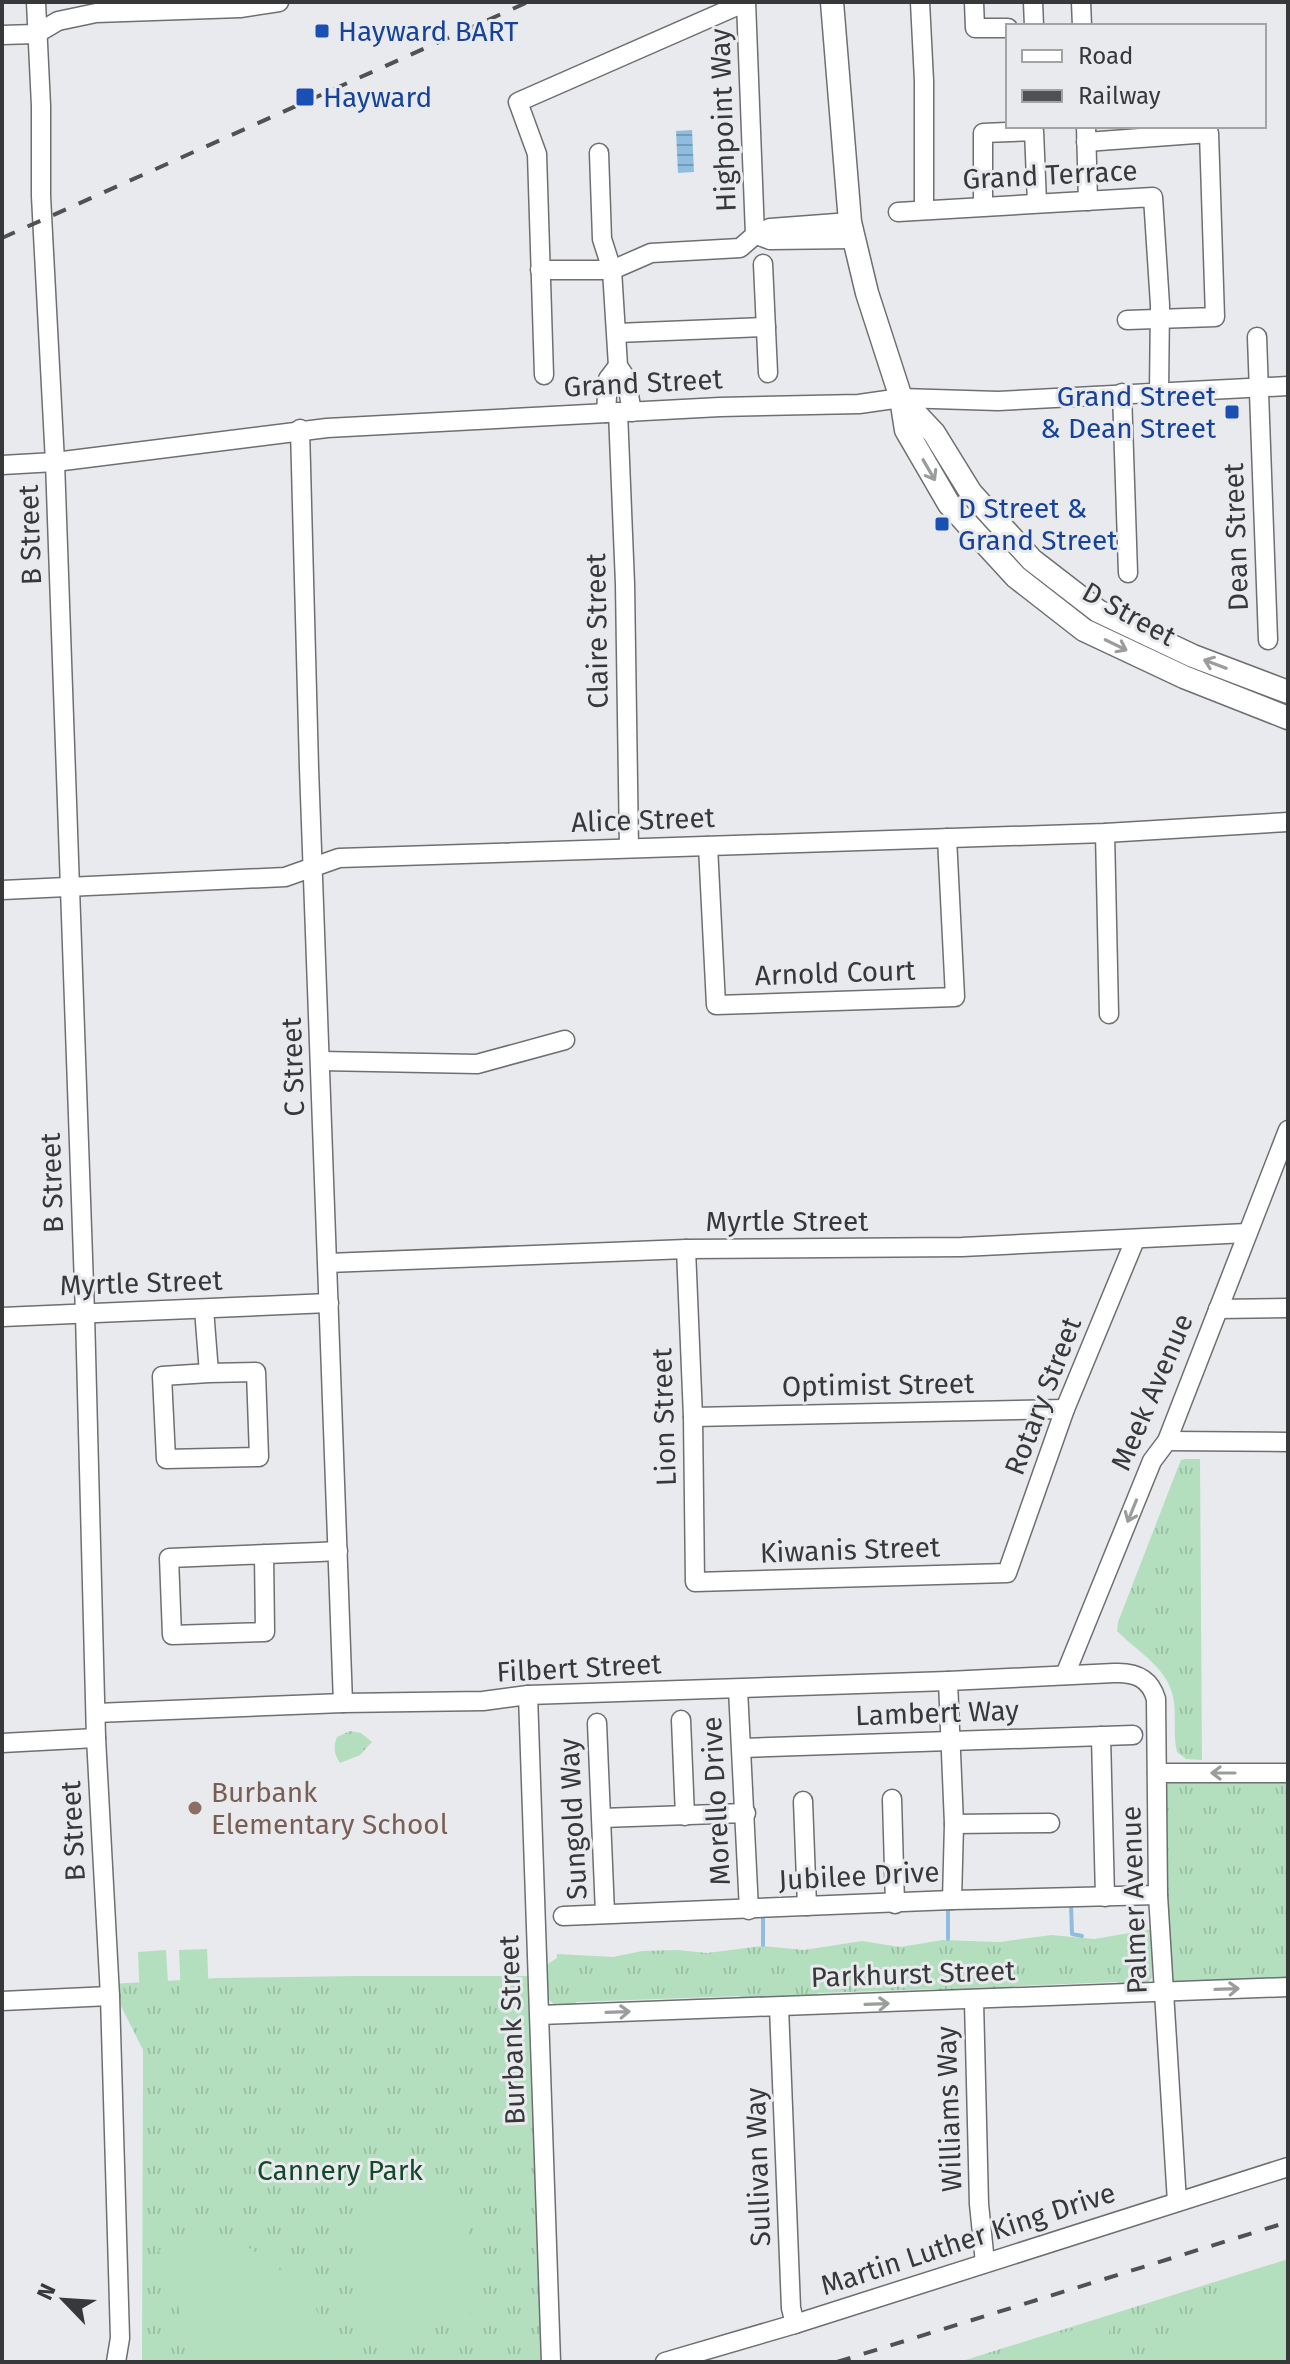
<svg xmlns="http://www.w3.org/2000/svg" width="1290" height="2364" viewBox="0 0 1290 2364" font-family="'Fira Sans',sans-serif">
	<style>
		.grass { fill: url(#grass-tufts) }
		.pitch { fill: #b3dfbf }
		.water { fill: url(#water-rules) }
		.lines { fill: none; stroke-linecap: round; stroke-linejoin: round }
		.stream { stroke: #8fbddf; stroke-width: 4 }
		.minor-casing { stroke: #6d6f70; stroke-width: 21 }
		.major-casing { stroke: #6d6f70; stroke-width: 25 }
		.minor { stroke: #fff; stroke-width: 18 }
		.major { stroke: #fff; stroke-width: 22 }
		.rail { stroke: #505152; stroke-width: 4; stroke-dasharray: 14 14; stroke-linecap: butt }
		.oneway { stroke: #9b9c9c }
		.transit-dot { fill: #1a4fb4; stroke: #e9eaed; stroke-width: 3 }
		.education-dot { fill: #8d6e63; stroke: #e9eaed; stroke-width: 3 }
		.labels { text-anchor: middle; dominant-baseline: central; stroke-width: 6; stroke-linejoin: round; paint-order: stroke }
		.transit-label { font-size: 28px; fill: #164399; stroke: #e9eaed; text-anchor: start }
		.street-label { font-size: 28px; fill: #373839; stroke: #e9eaed }
		.education-label { font-size: 28px; fill: #785e54; stroke: #e9eaed; text-anchor: start }
		.park-label { font-size: 28px; fill: #124928; stroke: #e9eaed }
	</style>
	<defs>
		<pattern id="grass-tufts" width="24" height="20" patternUnits="userSpaceOnUse" patternTransform="scale(2)"><rect width="24" height="20" fill="#b3dfbf"/><path d="M3 7l-1-3M5 7V3M7 7l1-3M15 17l-1-3M17 17v-4M19 17l1-3" fill="none" stroke="#9bc0a5"/></pattern>
		<pattern id="water-rules" width="6" height="5" patternUnits="userSpaceOnUse" patternTransform="scale(2)"><rect width="6" height="5" fill="#8fbddf"/><path d="M0 2.5h6" fill="none" stroke="#769bb6"/></pattern>
	</defs>
	<rect width="100%" height="100%" fill="#e9eaed"/>
	<g class="grass">
		<path d="M 1186,1459 L 1200,1459 L 1202,1760 L 1186,1759 L 1177,1752 C 1173,1736 1176,1719 1174,1702 C 1170,1669 1139,1653 1117,1631 L 1118,1622 L 1175,1475 L 1181,1460 Z"/>
		<path d="M 350,1731 L 361,1733 L 372,1742 L 360,1755 L 340,1763 C 334,1754 333,1747 337,1737 Z"/>
		<polygon points="1288,1779 1288,1980 1182,1984 1172,1980 1168,1971 1165,1785 1174,1781"/>
		<polygon points="1153,1929 1152,1978 1146,1984 1122,1987 1117,1982 1014,1986 1008,1991 941,1994 936,1989 818,1993 812,1999 745,2001 739,1996 577,2002 571,2007 557,2007 546,1997 546,1965 557,1958 557,1954 613,1957 642,1951 677,1950 707,1953 762,1946 804,1950 862,1941 900,1947 943,1940 1000,1942 1051,1935 1094,1939"/>
		<polygon points="357,1976 530,1976 544,2362 142,2362 143,2050 110,1984 219,1978"/>
		<polygon points="1288,2259 1288,2362 959,2362"/>
	</g>
	<g class="pitch">
		<polygon points="207,1949 209,1997 181,1999 179,1950"/>
		<polygon points="166,1950 169,1998 140,2000 138,1952"/>
		<polygon points="455,2173 486,2309 376,2342 358,2305 358,2225 384,2197"/>
		<polygon points="200,2233 240,2241 306,2289 338,2353 298,2362 197,2362 159,2250"/>
		<path d="M 1288,2261 L 1288,2362 L 1159,2362 C 1180,2311 1233,2287 1279,2263 Z"/>
		<polygon points="1110,2319 1107,2362 993,2362 1005,2350"/>
	</g>
	<polygon class="water" points="692,130 694,172 678,173 676,131"/>
	<g class="lines">
		<g class="stream">
			<polyline points="1071,1904 1072,1934 1082,1936"/>
			<polyline points="948,1910 948,1939"/>
			<polyline points="763,1916 763,1945"/>
		</g>
		<defs>
			<g id="minor">
				<polyline points="36,2 41,106 41,196 55,462 85,1314 96,1738 110,1996 120,2338 116,2362"/>
				<polyline points="920,2 924,81 924,209"/>
				<polyline points="974,2 975,28 1008,28"/>
				<polyline points="1033,2 1034,26"/>
				<polyline points="1081,2 1082,26"/>
				<polyline points="2,35 36,34 58,21 96,13 240,8 279,2"/>
				<polyline points="1086,126 1088,201"/>
				<polyline points="1086,142 1209,133 1215,317 1127,320"/>
				<polyline points="599,153 602,239 612,270 618,366 626,378 632,412"/>
				<polyline points="983,206 983,133 1034,131 1037,203"/>
				<polyline points="898,212 1153,197 1160,305 1159,393"/>
				<polyline points="762,237 770,240 853,239"/>
				<polyline points="763,264 768,373"/>
				<polyline points="540,270 612,270 651,253 740,248 755,235 770,228 850,222"/>
				<polyline points="617,333 766,327"/>
				<polyline points="1257,337 1268,640"/>
				<polyline points="544,375 537,154 518,102 746,2 755,235"/>
				<polyline points="1122,393 1128,573"/>
				<polyline points="618,412 625,584 629,848"/>
				<polyline points="606,413 608,379 618,366"/>
				<polyline points="300,429 309,768 343,1703"/>
				<polyline points="2,465 55,462 327,428 720,407 859,404 901,398 998,401 1288,386"/>
				<polyline points="1105,833 1109,1014"/>
				<polyline points="708,846 716,1005 955,997 947,838"/>
				<polyline points="2,890 285,877 339,858 1105,833 1288,822"/>
				<polyline points="321,1061 477,1064 565,1040"/>
				<polyline points="686,1249 693,1417 695,1582 1007,1573 1065,1409 1135,1240"/>
				<polyline points="328,1263 686,1249 962,1247 1247,1233"/>
				<polyline points="204,1309 209,1373 162,1376 166,1459 259,1457 256,1372 209,1373"/>
				<polyline points="1218,1309 1288,1308"/>
				<polyline points="2,1317 329,1303"/>
				<polyline points="693,1417 1065,1409"/>
				<polyline points="1167,1441 1288,1442"/>
				<polyline points="264,1554 265,1632 172,1635 169,1558 319,1552 338,1551"/>
				<polyline points="1065,1675 1152,1461 1167,1441 1288,1130"/>
				<polyline points="948,1681 954,1824 952,1900"/>
				<polyline points="738,1689 749,1910"/>
				<polyline points="528,1695 551,2362"/>
				<path d="M 96,1713 L 343,1703 L 483,1701 L 528,1695 L 948,1681 L 1114,1673 C 1135,1672 1150,1678 1156,1699 L 1158,1895 L 1177,2202"/>
				<polyline points="681,1720 685,1816"/>
				<polyline points="597,1723 605,1913"/>
				<polyline points="1101,1736 1105,1897"/>
				<polyline points="2,1743 96,1738"/>
				<polyline points="743,1748 1133,1735"/>
				<polyline points="1157,1773 1288,1773"/>
				<polyline points="892,1799 895,1904"/>
				<polyline points="803,1801 807,1906"/>
				<polyline points="602,1818 746,1813"/>
				<polyline points="954,1824 1050,1823"/>
				<polyline points="563,1916 952,1900 1158,1895"/>
				<polyline points="2,2001 110,1996"/>
				<polyline points="974,2001 979,2204 985,2263"/>
				<polyline points="779,2007 791,2308 795,2324"/>
				<polyline points="540,2015 1288,1987"/>
				<polyline points="665,2362 795,2324 1288,2167"/>
			</g>
			<g id="major">
				<polyline points="832,2 850,222 867,293 901,398 906,430 949,504 1016,577 1084,630 1184,677 1288,718"/>
				<polyline points="901,398 934,433 971,493 1032,560 1098,611 1193,656 1288,692"/>
			</g>
		</defs>
		<use href="#minor" class="minor-casing"/>
		<use href="#major" class="major-casing"/>
		<use href="#minor" class="minor"/>
		<use href="#major" class="major"/>
		<g class="rail">
			<polyline points="2,238 528,2"/>
			<polyline points="837,2362 1288,2222"/>
		</g>
	</g>
	<defs><path id="oneway-shaft" d="M-6 0H5M1.5-3L5.5 0L1.5 3" fill="none" stroke-width="1.6" stroke-linecap="round" stroke-linejoin="round" transform="scale(2)"/></defs>
	<g class="oneway">
		<use href="#oneway-shaft" transform="translate(929 470) rotate(60)"/>
		<use href="#oneway-shaft" transform="translate(1116 645) rotate(26)"/>
		<use href="#oneway-shaft" transform="translate(1215 664) rotate(-159)"/>
		<use href="#oneway-shaft" transform="translate(1132 1511) rotate(112)"/>
		<use href="#oneway-shaft" transform="translate(1223 1773) rotate(180)"/>
		<use href="#oneway-shaft" transform="translate(1227 1989) rotate(-2)"/>
		<use href="#oneway-shaft" transform="translate(877 2004) rotate(-2)"/>
		<use href="#oneway-shaft" transform="translate(618 2012) rotate(-2)"/>
	</g>
	<g class="transit-dot">
		<rect x="314" y="23" width="16" height="16" rx="4"/>
		<rect x="295" y="87" width="20" height="20" rx="4"/>
		<rect x="1224" y="404" width="16" height="16" rx="4"/>
		<rect x="934" y="516" width="16" height="16" rx="4"/>
	</g>
	<circle class="education-dot" cx="195" cy="1808" r="8"/>
	<g class="labels">
		<g class="transit-label">
			<text x="338" y="31">Hayward BART</text>
			<text x="323" y="97">Hayward</text>
			<text x="1216" y="396" text-anchor="end">Grand Street<tspan x="1216" dy="32">&amp; Dean Street</tspan></text>
			<text x="958" y="508">D Street &amp;<tspan x="958" dy="32">Grand Street</tspan></text>
		</g>
		<g class="street-label">
			<text transform="translate(723 120) rotate(-92)">Highpoint Way</text>
			<text transform="translate(1050 175) rotate(-3)">Grand Terrace</text>
			<text transform="translate(643 383) rotate(-3)">Grand Street</text>
			<text transform="translate(30 535) rotate(-92)">B Street</text>
			<text transform="translate(1236 537) rotate(-92)">Dean Street</text>
			<text transform="translate(1129 614) rotate(29)">D Street</text>
			<text transform="translate(597 631) rotate(-91)">Claire Street</text>
			<text transform="translate(643 820) rotate(-2)">Alice Street</text>
			<text transform="translate(835 973) rotate(-2)">Arnold Court</text>
			<text transform="translate(293 1067) rotate(-92)">C Street</text>
			<text transform="translate(52 1183) rotate(-92)">B Street</text>
			<text x="787" y="1221">Myrtle Street</text>
			<text transform="translate(141 1283) rotate(-2)">Myrtle Street</text>
			<text transform="translate(878 1385) rotate(-1)">Optimist Street</text>
			<text transform="translate(1152 1392) rotate(-67)">Meek Avenue</text>
			<text transform="translate(1043 1396) rotate(-69)">Rotary Street</text>
			<text transform="translate(664 1417) rotate(-92)">Lion Street</text>
			<text transform="translate(850 1550) rotate(-2)">Kiwanis Street</text>
			<text transform="translate(579 1668) rotate(-3)">Filbert Street</text>
			<text transform="translate(937 1713) rotate(-2)">Lambert Way</text>
			<text transform="translate(716 1801) rotate(-93)">Morello Drive</text>
			<text transform="translate(573 1819) rotate(-93)">Sungold Way</text>
			<text transform="translate(73 1831) rotate(-93)">B Street</text>
			<text transform="translate(859 1876) rotate(-3)">Jubilee Drive</text>
			<text transform="translate(1134 1900) rotate(-92)">Palmer Avenue</text>
			<text transform="translate(913 1974) rotate(-2)">Parkhurst Street</text>
			<text transform="translate(512 2030) rotate(-92)">Burbank Street</text>
			<text transform="translate(949 2109) rotate(-92)">Williams Way</text>
			<text transform="translate(758 2167) rotate(-92)">Sullivan Way</text>
			<text transform="translate(968 2239) rotate(-18)">Martin Luther King Drive</text>
		</g>
		<g class="education-label">
			<text x="211" y="1792">Burbank<tspan x="211" dy="32">Elementary School</tspan></text>
		</g>
		<g class="park-label">
			<text x="340" y="2170">Cannery Park</text>
		</g>
	</g>
	<rect width="1290" height="2364" fill="none" stroke="#373839" stroke-width="8"/>
	<rect x="1006" y="24" width="260" height="104" fill="#e9eaed" stroke="#a2a3a5" stroke-width="2"/>
	<rect x="1022" y="50" width="40" height="12" fill="#ffffff" stroke="#a2a3a5" stroke-width="2"/>
	<text x="1078" y="64" font-size="24" fill="#373839">Road</text>
	<rect x="1022" y="90" width="40" height="12" fill="#505152" stroke="#a2a3a5" stroke-width="2"/>
	<text x="1078" y="104" font-size="24" fill="#373839">Railway</text>
	<g transform="translate(64 2300) rotate(295)" stroke="#e9eaed" stroke-width="6" paint-order="stroke">
	<path d="M0-6L14 30L0 20L-14 30Z" fill="#373839"/>
	<text y="-12" font-size="22" font-weight="bold" text-anchor="middle" fill="#373839">N</text>
	</g>
</svg>
